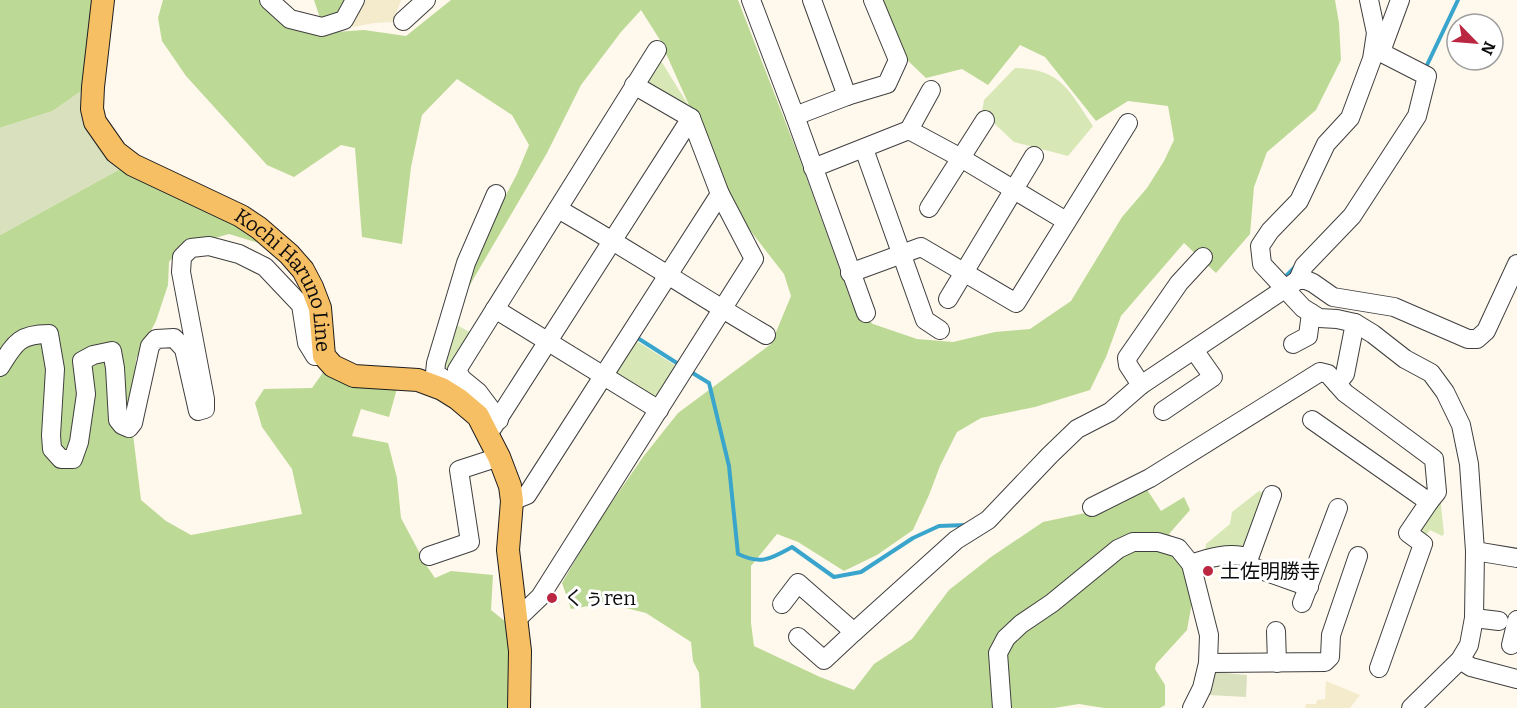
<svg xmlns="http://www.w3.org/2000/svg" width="1517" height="708" viewBox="0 0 1517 708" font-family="Bitter,'Noto Sans JP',serif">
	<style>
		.farmland { fill: #f4ebcc }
		.green { fill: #d7e8b6 }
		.forest { fill: #bdd996 }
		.cemetery { fill: #d9e0be }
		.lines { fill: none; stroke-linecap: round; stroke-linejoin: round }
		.stream { stroke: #39a5cc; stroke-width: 4 }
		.minor-casing { stroke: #3f3f3f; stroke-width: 20 }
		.major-casing { stroke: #1d1d1d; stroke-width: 24 }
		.minor { stroke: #fff; stroke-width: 18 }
		.major { stroke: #f7bf63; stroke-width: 22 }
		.poi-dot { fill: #bb2641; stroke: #fff; stroke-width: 2 }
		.labels { text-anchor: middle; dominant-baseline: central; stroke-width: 6; stroke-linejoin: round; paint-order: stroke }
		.street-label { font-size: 20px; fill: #0c0c0c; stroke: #fff }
		.poi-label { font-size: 20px; fill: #0c0c0c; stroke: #fff; text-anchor: start }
	</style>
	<rect width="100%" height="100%" fill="#fff8ec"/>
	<g class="farmland">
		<polygon points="359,0 401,0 393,22 374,23 353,27 346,23"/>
		<polygon points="1326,681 1360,695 1350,708 1305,708 1306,704 1316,704 1317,700 1325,699"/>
	</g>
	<g class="green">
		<polygon points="658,56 692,111 642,84"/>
		<path d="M 1015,68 C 1062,69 1069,91 1093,126 L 1068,156 L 1014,142 L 982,112 L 984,100 Z"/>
		<polygon points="455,324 475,335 452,373 442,366"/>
		<polygon points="635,340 678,367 656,404 614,376"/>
		<polygon points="1259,491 1269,496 1248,555 1204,557 1206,544 1230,524 1232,512"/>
		<polygon points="1440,495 1444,534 1442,536 1430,530 1422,540 1412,532"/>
	</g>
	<g class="forest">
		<polygon points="0,0 105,0 87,87 53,111 0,128"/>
		<polygon points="163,0 260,0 289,25 320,33 364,30 406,36 451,0 738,0 799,157 853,306 873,324 917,339 953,342 995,332 1030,329 1071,301 1122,217 1147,188 1164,161 1174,140 1168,106 1128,101 1096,121 1045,57 1020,45 988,85 962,69 926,78 903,56 881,0 1335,0 1339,23 1341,60 1316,110 1267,152 1254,187 1250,234 1216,273 1184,243 1121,316 1106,357 1090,390 1035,407 981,418 957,432 940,466 929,495 913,530 877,555 844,571 798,542 777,534 751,566 751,623 754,646 820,677 854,690 874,664 912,639 949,590 991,557 1043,522 1104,509 1146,488 1161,511 1184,497 1190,510 1169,534 1194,554 1193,597 1187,630 1156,664 1155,669 1165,685 1165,705 1160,708 1104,708 1079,704 1054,708 701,708 699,673 693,661 691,642 646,613 606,603 571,609 562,583 594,528 643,457 678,413 771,344 791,296 784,274 738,215 660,40 641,10 621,32 581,85 547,153 464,295 471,261 517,174 529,145 512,115 457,79 422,115 411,167 402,244 362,237 355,148 341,145 294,177 267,165 186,76 162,41 158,18"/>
		<polygon points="314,0 350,0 341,18 322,24"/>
		<polygon points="120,169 214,209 262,244 229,234 180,248 169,262 168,285 156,321 136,359 132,426 141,500 166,521 191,535 302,514 292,469 262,427 255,403 264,389 312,388 327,367 398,385 389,417 361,409 352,436 388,443 397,478 401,518 426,565 435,578 451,571 493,575 491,610 506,622 513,658 512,708 0,708 0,235"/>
	</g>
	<g class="cemetery">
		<polygon points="87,87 120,169 0,235 0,128 53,111"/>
		<polygon points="1214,672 1247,675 1246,697 1209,695"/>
	</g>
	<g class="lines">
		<g class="stream">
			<polyline points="1427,65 1458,0"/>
			<polyline points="1284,278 1296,266"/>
			<polyline points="635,338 636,337 680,365"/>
			<path d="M 691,372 L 709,383 L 729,466 L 738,554 C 762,565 770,559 792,547 L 834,577 L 861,572 L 913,538 L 939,526 L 966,525"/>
		</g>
		<defs>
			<g id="minor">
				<polyline points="269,0 290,19 322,27 344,20 355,0"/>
				<polyline points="751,0 795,116 866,313"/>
				<polyline points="812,0 847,96"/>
				<polyline points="1369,0 1376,33 1372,59 1350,118 1326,144 1299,201 1270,231 1260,246 1262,264 1303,308 1319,318 1337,319 1355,323 1373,334 1405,359 1431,373 1445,392 1461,425 1469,464 1475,551 1474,618 1469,645 1460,660 1411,708"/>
				<polyline points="403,21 426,0"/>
				<polyline points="795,116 847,96 887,84 898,60 873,0"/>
				<polyline points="909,130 931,90"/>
				<polyline points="864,149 925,320 940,330"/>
				<polyline points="813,168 909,130 961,158 1066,221"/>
				<polyline points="929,208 985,120"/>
				<path d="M 558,209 C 629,249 696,294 766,335"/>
				<polyline points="850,273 921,247 1016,303 1128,123"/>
				<polyline points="1298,280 1304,266 1352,216 1417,116 1427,76 1384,54 1383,46 1400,0"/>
				<polyline points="948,299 1034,156"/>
				<polyline points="495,309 659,410"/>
				<polyline points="1293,344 1308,336 1311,313"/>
				<path d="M 0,367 C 15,343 19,334 49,334 L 55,369 L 51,435 L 52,449 L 61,459 L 73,459 L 79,442 L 86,394 L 82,361 L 93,355 L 112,351 L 115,368 L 118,420 L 122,425 L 129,428 L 133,423 L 150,346 L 156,339 L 174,338 L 184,349 L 198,411 L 205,409 L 205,399 L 181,272 L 182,257 L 191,248 L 209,246 L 239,254 L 265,267 L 301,305 L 307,343 L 315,356 L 324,356"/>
				<polyline points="1141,385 1128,365 1127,358 1179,283 1203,257"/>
				<polyline points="459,389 435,373 436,363 466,263 496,194"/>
				<polyline points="1163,411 1213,377 1194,350"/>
				<polyline points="499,420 478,392 462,379 457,370 657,50"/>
				<polyline points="1312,420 1429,502 1437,492 1434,459 1345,393 1337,384 1345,374 1355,323"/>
				<polyline points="493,427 691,118"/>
				<polyline points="1272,495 1249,558 1250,566 1309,587"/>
				<polyline points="512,501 527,495 720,194"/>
				<polyline points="1092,507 1150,478 1320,372 1328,374 1337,384"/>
				<polyline points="1475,551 1517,558"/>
				<polyline points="429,556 470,542 459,470 499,457"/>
				<path d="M 1191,564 C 1208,558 1231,551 1249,558"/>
				<polyline points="1302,603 1338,508"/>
				<polyline points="782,604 798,583 854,632 824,660 798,637"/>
				<polyline points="1474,618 1499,621"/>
				<polyline points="516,620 540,597 754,259 720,194 691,118 634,85"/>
				<polyline points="1276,631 1277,663"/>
				<polyline points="854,632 956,540 988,520 1050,455 1077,429 1110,412 1141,385 1298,280 1306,280 1313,283 1333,297 1394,307 1468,339 1477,339 1486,331 1517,264"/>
				<polyline points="1511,645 1517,620"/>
				<polyline points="1460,660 1471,667 1517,679"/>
				<polyline points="1208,663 1325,662 1330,657 1331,635 1358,556"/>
				<polyline points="1379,668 1423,544 1408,533 1429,502"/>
				<polyline points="1002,708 998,653 1006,638 1021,624 1052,603 1118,549 1133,542 1158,542 1178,548 1191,564 1209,635 1208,663 1202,688 1192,708"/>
			</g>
			<g id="major">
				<path id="s1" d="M 103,0 L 93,87 L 92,109 L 95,122 L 116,152 L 133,165 L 241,216 L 259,228 L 289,254 L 303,270 L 312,287 L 320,308 L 324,356 L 333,366 L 354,376 L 418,380 L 442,389 L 458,399 L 478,416 L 499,457 L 510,486 L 512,501 L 508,550 L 520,651 L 519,708"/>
			</g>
		</defs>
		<use href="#minor" class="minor-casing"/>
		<use href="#major" class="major-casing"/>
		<use href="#minor" class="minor"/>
		<use href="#major" class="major"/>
	</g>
	<g class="poi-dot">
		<circle cx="1208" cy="571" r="6"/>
		<circle cx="552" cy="598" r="6"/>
	</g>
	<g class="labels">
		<g class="street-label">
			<text stroke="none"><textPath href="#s1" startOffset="382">Kochi Haruno Line</textPath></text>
		</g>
		<g class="poi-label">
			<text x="1220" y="571">土佐明勝寺</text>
			<text x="564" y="598">くぅren</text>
		</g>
	</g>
	<g transform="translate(1475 42) rotate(115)"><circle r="28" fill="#ffffff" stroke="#9e9e9e" stroke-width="1.5"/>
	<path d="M0-4.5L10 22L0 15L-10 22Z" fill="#bb2641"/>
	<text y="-9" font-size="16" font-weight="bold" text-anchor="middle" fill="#0c0c0c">N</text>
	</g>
</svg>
